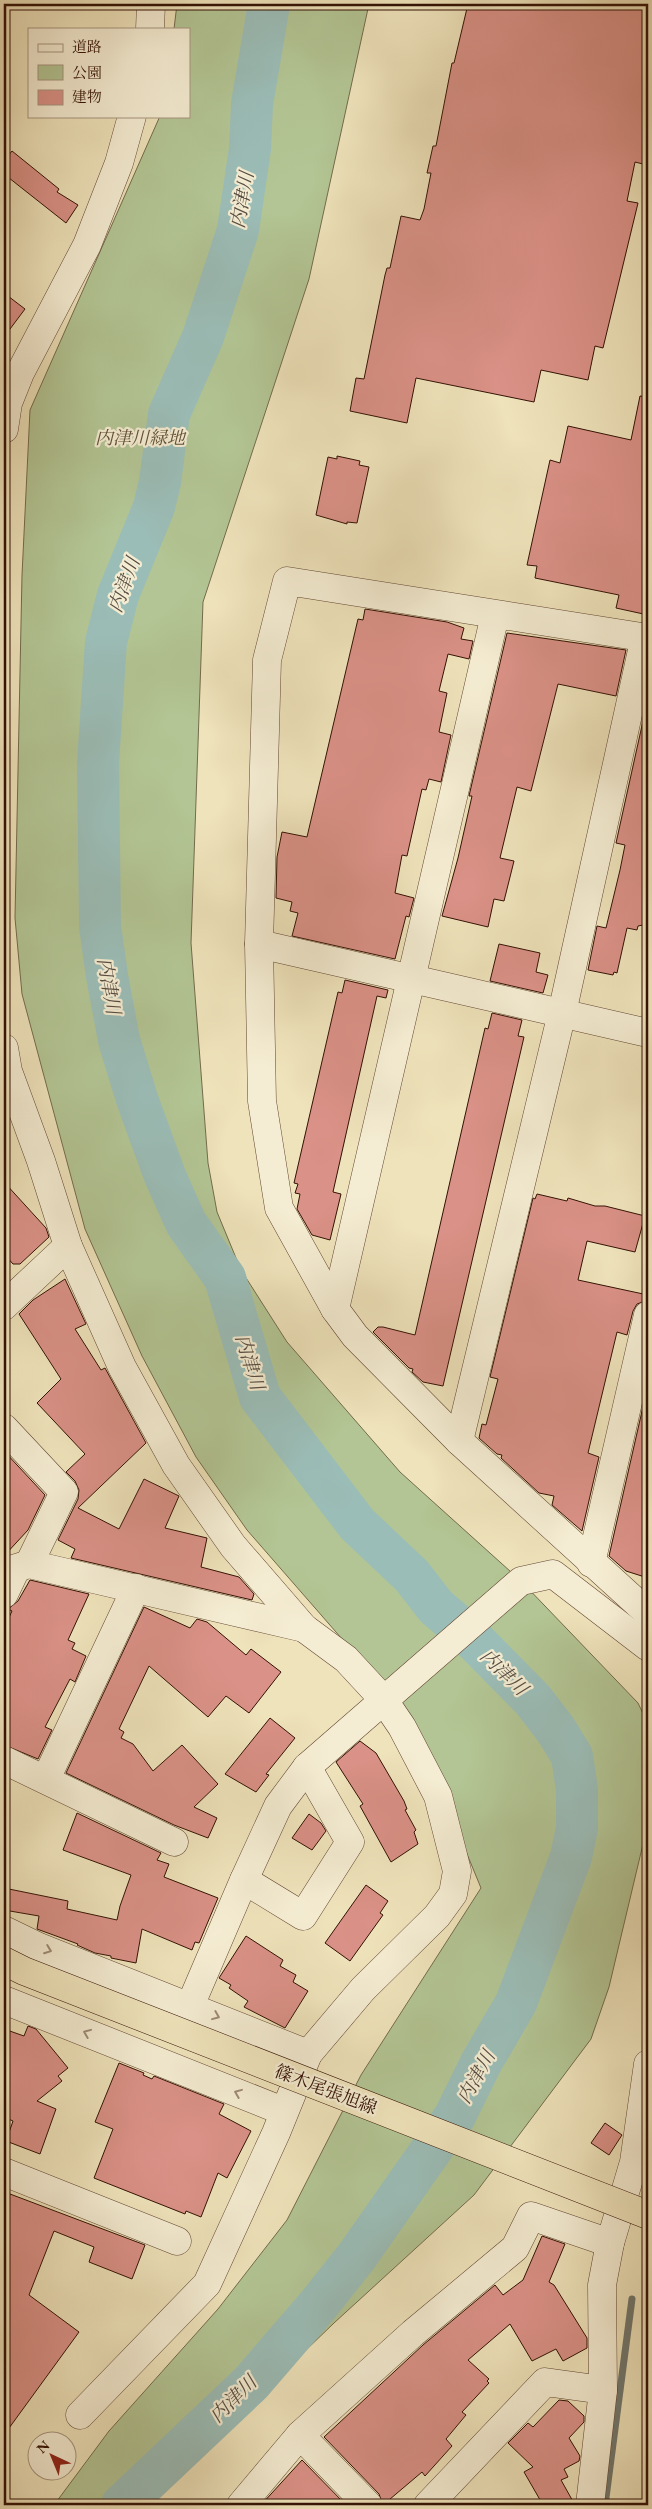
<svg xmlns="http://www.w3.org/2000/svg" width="652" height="2509" viewBox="0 0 652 2509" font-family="'EB Garamond','Noto Serif JP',serif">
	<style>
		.green { fill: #b3c594; stroke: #736b4c }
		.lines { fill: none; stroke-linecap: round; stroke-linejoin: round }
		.stream { stroke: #71786f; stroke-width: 7 }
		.river { stroke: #9bbdb7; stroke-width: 42 }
		.building { fill: #da9187; stroke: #331104 }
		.minor-casing { stroke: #624632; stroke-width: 29 }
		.minor { stroke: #f5edd3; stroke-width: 28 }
		.major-bridge-casing { stroke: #331104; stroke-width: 29; stroke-linecap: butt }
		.major-bridge { stroke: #efe3bb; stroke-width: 28 }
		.oneway { stroke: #9e8a76 }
		.labels { text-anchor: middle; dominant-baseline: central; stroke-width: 4.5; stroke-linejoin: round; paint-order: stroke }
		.park-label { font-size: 18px; font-style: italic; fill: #605036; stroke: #f5edd3 }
		.street-label { font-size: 18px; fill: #331104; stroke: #f5edd3 }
		.water-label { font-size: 19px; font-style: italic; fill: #574d43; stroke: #f5edd3 }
	</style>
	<rect width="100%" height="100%" fill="#efe3bb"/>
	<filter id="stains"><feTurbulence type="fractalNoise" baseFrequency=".004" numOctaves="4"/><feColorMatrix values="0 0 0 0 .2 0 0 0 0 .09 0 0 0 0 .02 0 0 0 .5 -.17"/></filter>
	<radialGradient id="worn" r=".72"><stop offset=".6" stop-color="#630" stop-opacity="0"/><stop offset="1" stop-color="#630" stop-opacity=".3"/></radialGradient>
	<polygon class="green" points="177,4 369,4 309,279 203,602 191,943 208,1163 217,1212 241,1270 287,1342 400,1472 521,1581 638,1703 648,1724 648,1823 609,1987 591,2039 474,2195 334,2323 190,2462 152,2505 54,2505 109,2431 218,2309 287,2220 361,2075 481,1888 411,1718 247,1530 196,1457 142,1356 85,1229 22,994 15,918 22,575 30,410 160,116 189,116 189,29 174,29"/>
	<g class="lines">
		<polyline class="stream" points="605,2505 632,2299"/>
		<polyline class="river" points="122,2505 251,2383 319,2304 357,2256 455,2116 481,2063 516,2003 571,1857 577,1828 577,1790 572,1756 556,1730 533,1700 468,1634 436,1607 412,1576 357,1524 260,1397 225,1278 186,1223 165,1176 137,1099 119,1040 107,976 100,926 98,763 106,642 118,595 154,507 160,482 169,414 203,337 238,230 250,149 252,104 269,4"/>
	</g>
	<g class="building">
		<polygon points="468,4 648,4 648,140 643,164 635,162 627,201 638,203 603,348 595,346 588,380 541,370 534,402 416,378 407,423 350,411 356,378 364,379 385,275 387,268 390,268 401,216 420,220 424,209 431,173 427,173 433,146 436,146 452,63 454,63"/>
		<polygon points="12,151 59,189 57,192 78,205 66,223 4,174 4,161"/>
		<polygon points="4,293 25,309 4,337"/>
		<polygon points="640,396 648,397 648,615 616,608 619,595 535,578 537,566 527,565 550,460 560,463 568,426 631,440"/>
		<polygon points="337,456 360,461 359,465 369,467 357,523 347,522 347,524 316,515 328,457 337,459"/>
		<polygon points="365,609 447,622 464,628 461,639 473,641 469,659 448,654 439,691 447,693 439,732 451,735 441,782 429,779 426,790 422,789 407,856 402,855 395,893 414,898 409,917 406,916 395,959 292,936 298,913 290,911 292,902 276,898 277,857 282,832 307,837 358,619 363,620"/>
		<polygon points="507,633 626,650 616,696 558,684 531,791 517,787 500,858 514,861 504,901 494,899 488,927 442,916 458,858 472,796 469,796"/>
		<polygon points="643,721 648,721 648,904 643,925 638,926 637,930 627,928 617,973 614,972 613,975 588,970 597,926 606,928 620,870 625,845 616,843"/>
		<polygon points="499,944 540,953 536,972 548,975 543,993 490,981"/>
		<polygon points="345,980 388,990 386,998 377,996 333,1192 341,1194 330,1240 312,1235 297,1209 300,1194 295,1193 298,1184 294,1183 338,992 342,993"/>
		<polygon points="492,1013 522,1020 518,1036 524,1037 443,1386 423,1382 412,1372 413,1369 409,1368 373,1332 378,1327 383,1327 415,1335 485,1028 488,1029"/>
		<polygon points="4,1182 46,1228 49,1237 20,1264 13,1264 4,1254"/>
		<polygon points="537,1194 567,1201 568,1198 595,1206 605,1206 645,1216 635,1252 587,1241 578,1280 648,1295 648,1300 637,1304 633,1311 627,1335 617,1332 588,1453 599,1457 582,1531 552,1505 554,1496 539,1493 501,1458 502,1455 497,1454 479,1438 482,1424 486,1425 498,1379 490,1377 533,1198 535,1199"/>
		<polygon points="65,1279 86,1324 75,1329 101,1370 105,1368 146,1443 78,1508 119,1529 144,1479 179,1496 165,1528 207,1538 201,1567 239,1577 254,1594 252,1600 71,1558 75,1549 58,1540 78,1499 79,1490 75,1481 66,1472 85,1454 37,1403 61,1379 19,1314 33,1300"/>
		<polygon points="645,1398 648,1398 648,1578 626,1571 609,1556"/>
		<polygon points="4,1451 45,1495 28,1530 4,1556"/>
		<polygon points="30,1580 89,1594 68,1640 75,1643 72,1649 86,1656 75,1682 70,1679 45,1727 52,1730 38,1759 4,1745 4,1628 12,1611 8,1609 18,1601"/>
		<polygon points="144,1607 190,1628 197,1619 207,1622 246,1655 251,1649 281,1672 249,1713 226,1696 208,1717 149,1666 119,1729 124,1732 121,1738 133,1744 153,1771 182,1745 218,1784 194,1807 217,1818 208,1838 174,1825 66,1773"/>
		<polygon points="270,1718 295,1738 266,1774 269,1775 256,1792 225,1774"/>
		<polygon points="360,1741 376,1753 404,1801 407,1809 405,1810 416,1830 414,1832 418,1844 391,1862 360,1806 363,1804 336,1762"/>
		<polygon points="77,1813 161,1853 157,1860 169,1864 164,1877 218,1898 199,1943 195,1942 192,1950 142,1929 136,1963 111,1958 111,1956 95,1953 77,1945 78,1944 37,1929 39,1916 4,1910 4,1888 68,1901 67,1909 117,1920 120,1906 131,1875 63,1850"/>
		<polygon points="309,1814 321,1823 326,1831 312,1850 292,1838"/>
		<polygon points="366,1885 388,1901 380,1913 383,1915 350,1961 325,1943"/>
		<polygon points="246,1936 283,1960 280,1966 296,1975 293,1982 308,1991 285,2028 244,2007 248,2001 229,1988 231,1985 219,1978"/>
		<polygon points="28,2026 36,2029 68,2068 58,2076 62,2081 37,2101 56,2109 40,2154 6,2141 13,2121 4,2117 4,2029 24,2036"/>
		<polygon points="119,2063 144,2073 143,2075 152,2079 154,2076 224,2104 219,2114 251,2131 227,2178 218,2173 201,2217 186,2211 185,2214 94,2178 113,2129 95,2122"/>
		<polygon points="605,2123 622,2135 609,2155 591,2143"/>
		<polygon points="10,2194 145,2245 132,2279 89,2262 94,2247 54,2231 29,2295 79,2332 4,2435 4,2211"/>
		<polygon points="542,2236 565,2244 549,2282 554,2285 587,2338 587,2348 563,2361 556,2349 532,2361 510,2324 468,2360 489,2379 487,2381 489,2383 462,2412 466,2415 446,2439 452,2446 425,2476 422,2472 383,2505 379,2494 324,2437 423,2345 495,2285 503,2295 523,2280"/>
		<polygon points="559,2400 568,2401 584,2416 584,2422 569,2438 580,2456 579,2461 564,2469 568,2477 561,2480 575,2505 543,2505 524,2472 533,2467 508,2443 528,2423 533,2427"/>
		<polygon points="302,2460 346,2505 261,2505"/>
	</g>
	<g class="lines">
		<defs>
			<g id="minor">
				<polyline points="150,29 151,4"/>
				<polyline points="4,429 8,403 20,373 87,245 119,163 132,116"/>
				<polyline points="648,638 287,581 267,660 259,944 262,1101 279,1208 335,1309 355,1336 459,1441 648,1613"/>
				<polyline points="259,944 648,1033"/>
				<polyline points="4,1048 8,1071 41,1161 68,1246 122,1367 176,1465 233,1546 304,1628 346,1659 383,1699 402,1727 438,1796 457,1871 453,1894 437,1916 363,1989 308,2054 276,2133 207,2284 80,2415"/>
				<polyline points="4,1306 68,1246"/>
				<polyline points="335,1309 495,615"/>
				<polyline points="4,1428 64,1492 29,1564"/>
				<polyline points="459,1441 562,1013 645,637"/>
				<polyline points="591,1563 648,1315"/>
				<polyline points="4,1572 29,1564 304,1628"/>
				<polyline points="4,1594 16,1569"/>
				<polyline points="4,1760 174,1842"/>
				<polyline points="46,1779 136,1588"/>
				<polyline points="244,1880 303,1916 350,1842 307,1767"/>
				<polyline points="4,1930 39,1947 308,2054"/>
				<polyline points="4,2000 283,2111"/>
				<polyline points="190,2006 244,1880 278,1806 307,1767 521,1581 553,1574 648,1647"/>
				<polyline points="4,2172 177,2241"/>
				<polyline points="300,2435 368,2505"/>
				<polyline points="241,2505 300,2435 413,2333 515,2248 531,2216 610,2243"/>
				<polyline points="428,2505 545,2382 603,2390"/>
				<polyline points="590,2505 603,2390 602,2285 610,2243 634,2162 648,2064"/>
			</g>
		</defs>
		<use href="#minor" class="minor-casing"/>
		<use href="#minor" class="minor"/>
		<defs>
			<polyline id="major-bridge" points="4,1961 24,1971 648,2215"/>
		</defs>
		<use href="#major-bridge" class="major-bridge-casing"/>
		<use href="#major-bridge" class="major-bridge"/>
	</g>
	<defs><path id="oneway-chevron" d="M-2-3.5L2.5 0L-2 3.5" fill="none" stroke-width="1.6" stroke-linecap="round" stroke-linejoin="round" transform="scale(1.25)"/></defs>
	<g class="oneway">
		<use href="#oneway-chevron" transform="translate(48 1950) rotate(21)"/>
		<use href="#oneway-chevron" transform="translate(216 2016) rotate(22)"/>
		<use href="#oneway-chevron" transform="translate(87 2033) rotate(-158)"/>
		<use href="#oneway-chevron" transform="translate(238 2093) rotate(-158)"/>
	</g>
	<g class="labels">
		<g class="park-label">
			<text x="140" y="437">内津川緑地</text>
		</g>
		<g class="street-label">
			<text transform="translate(326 2089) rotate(21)">篠木尾張旭線</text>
		</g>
		<g class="water-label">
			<text transform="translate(242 200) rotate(-80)">内津川</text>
			<text transform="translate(124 585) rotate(-70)">内津川</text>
			<text transform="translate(109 986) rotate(80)">内津川</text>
			<text transform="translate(250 1362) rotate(73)">内津川</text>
			<text transform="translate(504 1672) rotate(44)">内津川</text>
			<text transform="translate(476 2077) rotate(-61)">内津川</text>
			<text transform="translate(233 2399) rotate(-45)">内津川</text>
		</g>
	</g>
	<rect width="652" height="2509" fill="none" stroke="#efe3bb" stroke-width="20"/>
	<rect x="5" y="5" width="642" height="2499" fill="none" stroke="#331104" stroke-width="2.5"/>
	<rect x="10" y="10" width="632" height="2489" fill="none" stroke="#331104"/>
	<rect x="28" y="28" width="162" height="90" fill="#f5edd3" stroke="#a79580"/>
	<rect x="38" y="44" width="25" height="8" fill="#f5edd3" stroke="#a79580"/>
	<text x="72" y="52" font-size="15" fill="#331104">道路</text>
	<rect x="38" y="65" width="25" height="15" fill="#b3c594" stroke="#a79580"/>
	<text x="72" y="78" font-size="15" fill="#331104">公園</text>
	<rect x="38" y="90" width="25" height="15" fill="#da9187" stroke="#a79580"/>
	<text x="72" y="102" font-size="15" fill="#331104">建物</text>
	<g transform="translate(52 2456) rotate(316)"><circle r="24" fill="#f5edd3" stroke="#a79580"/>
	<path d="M0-4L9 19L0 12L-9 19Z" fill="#8f2418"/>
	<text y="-8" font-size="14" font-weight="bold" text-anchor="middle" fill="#331104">N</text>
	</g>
	<rect width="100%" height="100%" filter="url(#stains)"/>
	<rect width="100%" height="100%" fill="url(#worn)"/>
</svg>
